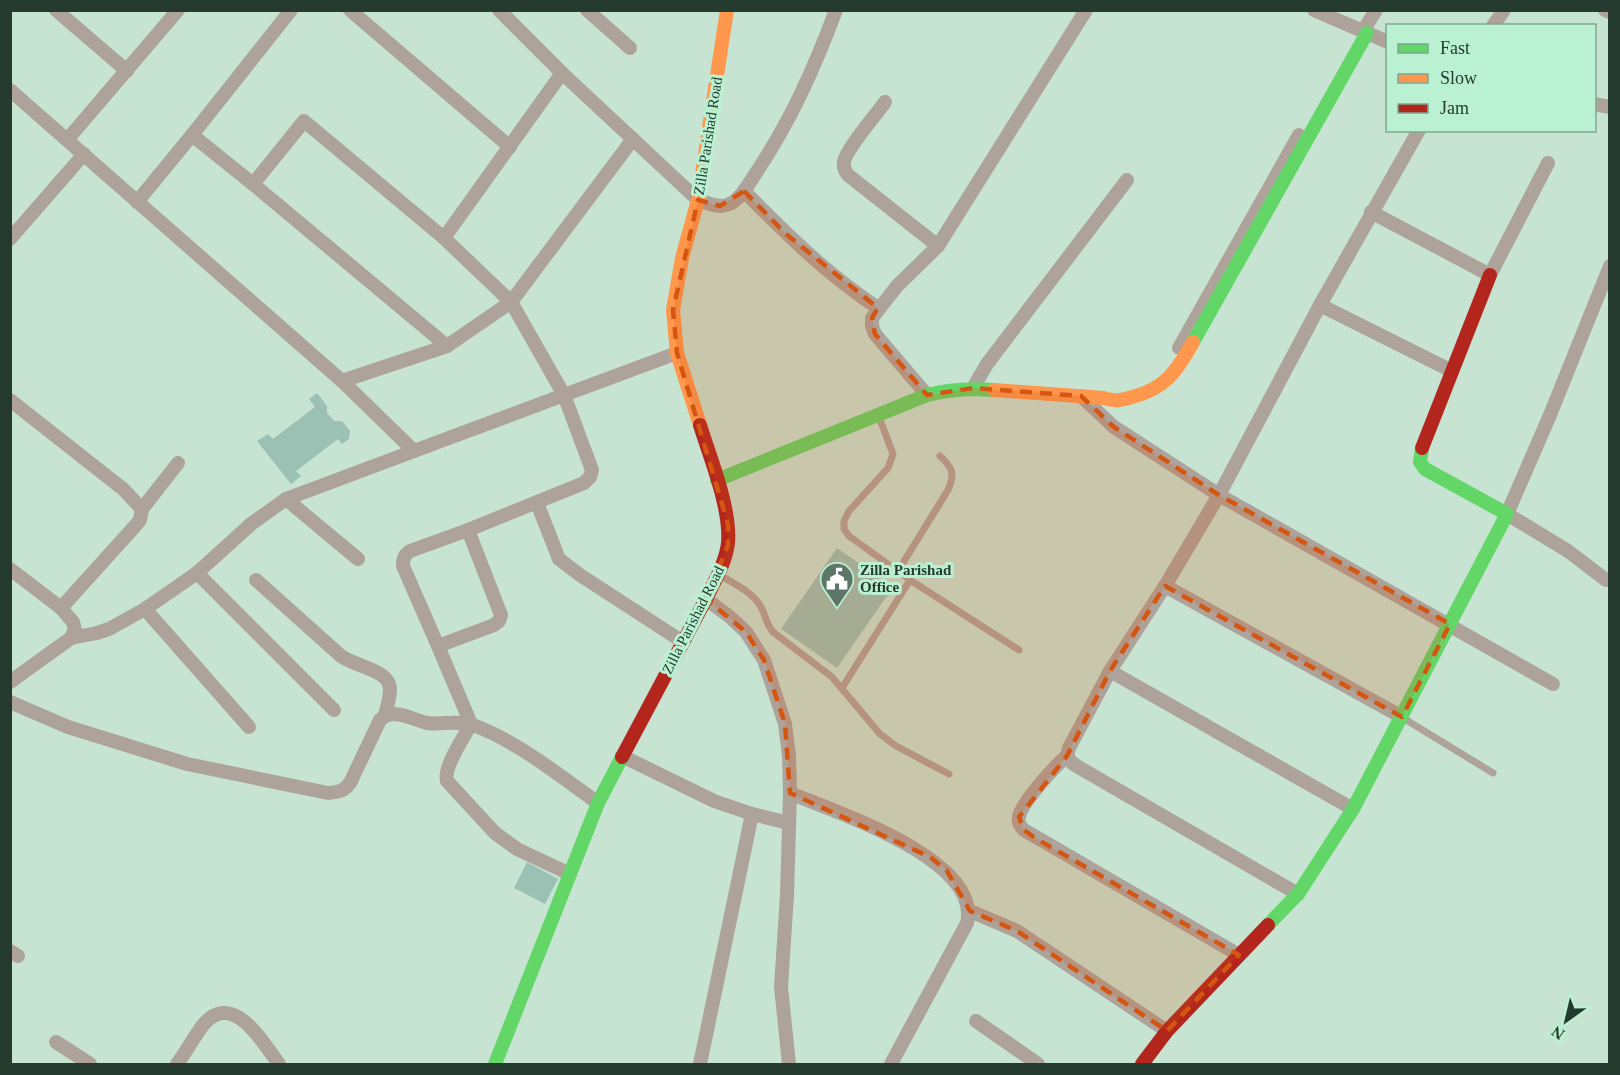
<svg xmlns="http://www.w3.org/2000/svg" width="1620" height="1075" viewBox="0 0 1620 1075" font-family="'Times New Roman',serif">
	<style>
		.building { fill: #9bc1b5 }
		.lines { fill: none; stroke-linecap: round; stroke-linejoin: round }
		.lane { stroke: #aea39b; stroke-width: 7 }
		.street { stroke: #aea39b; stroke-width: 14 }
		.fast { stroke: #63d668; stroke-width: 14 }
		.slow { stroke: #ff974d; stroke-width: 14 }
		.jam { stroke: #b3261e; stroke-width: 14 }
		.marked { fill: #d45610; fill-opacity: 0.2; stroke: #d45610; stroke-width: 4.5; stroke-dasharray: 12 8; stroke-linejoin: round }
		.labels { text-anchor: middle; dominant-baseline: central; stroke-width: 6; stroke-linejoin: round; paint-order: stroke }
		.street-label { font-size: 15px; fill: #253b2f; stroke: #baf1d2 }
		.poi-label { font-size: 15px; font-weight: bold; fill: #253b2f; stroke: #baf1d2; text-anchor: start }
	</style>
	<rect width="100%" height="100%" fill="#c7e4d3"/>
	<g class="building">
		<polygon points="317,393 327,406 327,413 334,421 342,421 350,431 349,439 342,444 338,439 296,471 301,476 291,484 257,441 268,434 273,439 315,407 309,399"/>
		<polygon points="837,548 893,587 837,668 781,629"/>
		<polygon points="527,862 558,879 545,904 514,888"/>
	</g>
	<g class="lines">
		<g class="lane">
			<polyline points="879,417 893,454 888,468 849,511 844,521 844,529 849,536 910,580 1019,650"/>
			<path d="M 898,571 L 948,490 C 955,474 953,468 940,456"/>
			<path d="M 720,575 C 734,584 753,592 761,607 C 766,616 766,624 773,632 L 832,677 L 880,734 L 896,746 L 949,774"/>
			<polyline points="842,688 910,580"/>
			<polyline points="1403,718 1493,773"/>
		</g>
		<g class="street">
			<polyline points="56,10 127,71"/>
			<polyline points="350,10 510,147"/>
			<path d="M 499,10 L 562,73 L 698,200 C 707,203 720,209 729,204 C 741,199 749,183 756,173 C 791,120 814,69 836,10"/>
			<polyline points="587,10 630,48"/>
			<polyline points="1314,10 1388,42"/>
			<polyline points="1605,10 1610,12"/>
			<polyline points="1493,26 1504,10"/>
			<polyline points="1363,31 1376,10"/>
			<polyline points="10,90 67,140 178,10"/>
			<path d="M 885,102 C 876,115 846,149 844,162 C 843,168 845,171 848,175 L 938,246"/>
			<polyline points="1594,104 1610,107"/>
			<polyline points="192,135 291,10"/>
			<polyline points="67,140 342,381 414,451 286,499 251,524 197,573 145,609 109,629 97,633 71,638"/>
			<polyline points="253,184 447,346"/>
			<path d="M 744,191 C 786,234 828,275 878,308"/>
			<polyline points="137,202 192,135 253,184 304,121 444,238 511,302 564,395 414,451"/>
			<polyline points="1371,212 1490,275 1548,163"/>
			<polyline points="444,238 562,73"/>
			<polyline points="10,239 84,154"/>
			<polyline points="1320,305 1452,371"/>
			<polyline points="1179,348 1299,135"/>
			<polyline points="342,381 447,346 511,302 633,139"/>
			<polyline points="973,388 987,364 1127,180"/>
			<polyline points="927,395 875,334 872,326 872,318 897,286 938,246 1086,10"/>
			<polyline points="1081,396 1114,427 1219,495 1553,684"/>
			<polyline points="10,400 123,489 142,509"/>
			<polyline points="286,499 358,559"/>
			<polyline points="537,503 559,559 580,575 683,642"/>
			<polyline points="468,530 584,483 590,477 592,470 564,395 677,353"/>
			<polyline points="10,569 61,608"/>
			<polyline points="197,573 334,710"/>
			<path d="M 256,580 L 341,656 C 356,667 391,670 390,690 C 390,698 387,707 385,715"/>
			<polyline points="1606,580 1568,551 1507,514 1550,415 1610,266"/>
			<polyline points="1165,586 1110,671 1069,748 1067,756 1072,763 1080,768 1298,894"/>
			<polyline points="706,599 730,617 746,632 764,660 785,724 789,756 790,793 787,895 781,987 789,1064"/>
			<polyline points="145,609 249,727"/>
			<path d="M 438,646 L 403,566 C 403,559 404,555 410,551 L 468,530 L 501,615 L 499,621 L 494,625 L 438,646 L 471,724 C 464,737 443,767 447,781 L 495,833 L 517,849 L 570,874"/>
			<polyline points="1110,671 1353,809"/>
			<polyline points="10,682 71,638 75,630 73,622 61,608 135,526 140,520 142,509 178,463"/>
			<path d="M 10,702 L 68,727 L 187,764 L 328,793 C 339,792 344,791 350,783 L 380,720 C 393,707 411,719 427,723 C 441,725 459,720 473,725 C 517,741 560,776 598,803"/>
			<polyline points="1402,717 1165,586 1219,495 1320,305 1419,130"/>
			<polyline points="622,756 714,801 752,814 789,823"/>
			<path d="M 1067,756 C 1055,766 1021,803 1019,817 C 1018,823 1020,826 1024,830 L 1239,955"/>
			<path d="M 790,793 C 835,812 982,859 967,923 L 891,1064"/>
			<polyline points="970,911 1017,931 1167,1031"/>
			<polyline points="10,951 18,956"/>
			<polyline points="976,1021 1038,1064"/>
			<polyline points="56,1042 90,1064"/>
			<path d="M 177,1064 C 186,1052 194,1037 203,1025 C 233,989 263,1043 279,1064"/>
			<polyline points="700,1064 752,814"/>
		</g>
		<g class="fast">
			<polyline points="1193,342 1367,33"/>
			<path d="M 717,480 L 927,395 C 950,389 971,388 994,390"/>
			<polyline points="1268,925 1298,894 1353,809 1507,514 1425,469 1420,462 1422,448"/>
			<polyline points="495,1064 598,803 622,757"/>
		</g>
		<g class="slow">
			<path d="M 994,390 L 1104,398 C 1115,402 1121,400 1132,397 C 1165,389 1177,371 1193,342"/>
			<polyline points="700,425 677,353 673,310 682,258 698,200 727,10"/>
		</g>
		<g class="jam">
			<polyline points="1422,448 1490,275"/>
			<path d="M 622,757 L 706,599 C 714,582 726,562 728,543 C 731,508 710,458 700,425"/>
			<polyline points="1142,1064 1167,1031 1268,925"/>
		</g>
	</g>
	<path class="marked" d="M 744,191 L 786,234 L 878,308 L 872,318 L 875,334 L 927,395 L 973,388 L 1081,396 L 1114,427 L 1219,495 L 1450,624 L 1402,717 L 1165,586 L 1110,671 L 1067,756 L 1019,817 L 1024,830 L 1035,838 L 1239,955 L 1167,1031 L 1017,931 L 970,911 L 947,871 L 930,857 L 790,793 L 785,724 L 764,660 L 746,632 L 706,599 L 728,545 L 728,524 L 677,353 L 673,310 L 698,200 L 720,206 Z"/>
	<defs>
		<symbol id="civic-pin" viewBox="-11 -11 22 30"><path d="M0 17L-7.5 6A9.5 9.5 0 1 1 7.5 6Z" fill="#5e7668" stroke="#baf1d2"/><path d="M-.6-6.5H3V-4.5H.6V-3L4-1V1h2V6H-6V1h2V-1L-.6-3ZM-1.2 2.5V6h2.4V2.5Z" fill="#fff"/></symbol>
	</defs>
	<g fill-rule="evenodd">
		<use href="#civic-pin" x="818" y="560" width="38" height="52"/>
	</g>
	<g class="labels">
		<g class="street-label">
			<text transform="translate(708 136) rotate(-81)">Zilla Parishad Road</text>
			<text transform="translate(693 620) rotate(-63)">Zilla Parishad Road</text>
		</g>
		<g class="poi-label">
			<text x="860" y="570">Zilla Parishad<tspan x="860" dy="17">Office</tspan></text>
		</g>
	</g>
	<rect width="1620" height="1075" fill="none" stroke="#253b2f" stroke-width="24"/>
	<rect x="1386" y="24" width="210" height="108" fill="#baf1d2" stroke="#7ea891" stroke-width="1.5"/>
	<rect x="1398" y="44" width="30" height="9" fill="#63d668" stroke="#7ea891" stroke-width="1.5"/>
	<text x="1440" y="54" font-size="18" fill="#253b2f">Fast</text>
	<rect x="1398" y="74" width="30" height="9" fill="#ff974d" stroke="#7ea891" stroke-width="1.5"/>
	<text x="1440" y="84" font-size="18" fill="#253b2f">Slow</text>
	<rect x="1398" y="104" width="30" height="9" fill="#b3261e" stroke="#7ea891" stroke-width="1.5"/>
	<text x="1440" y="114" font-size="18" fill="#253b2f">Jam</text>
	<g transform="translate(1566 1021) rotate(214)" stroke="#baf1d2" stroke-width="4.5" paint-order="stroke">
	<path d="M0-4.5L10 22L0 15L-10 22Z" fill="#253b2f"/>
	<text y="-9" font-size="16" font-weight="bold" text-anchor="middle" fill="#253b2f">N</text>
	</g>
</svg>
